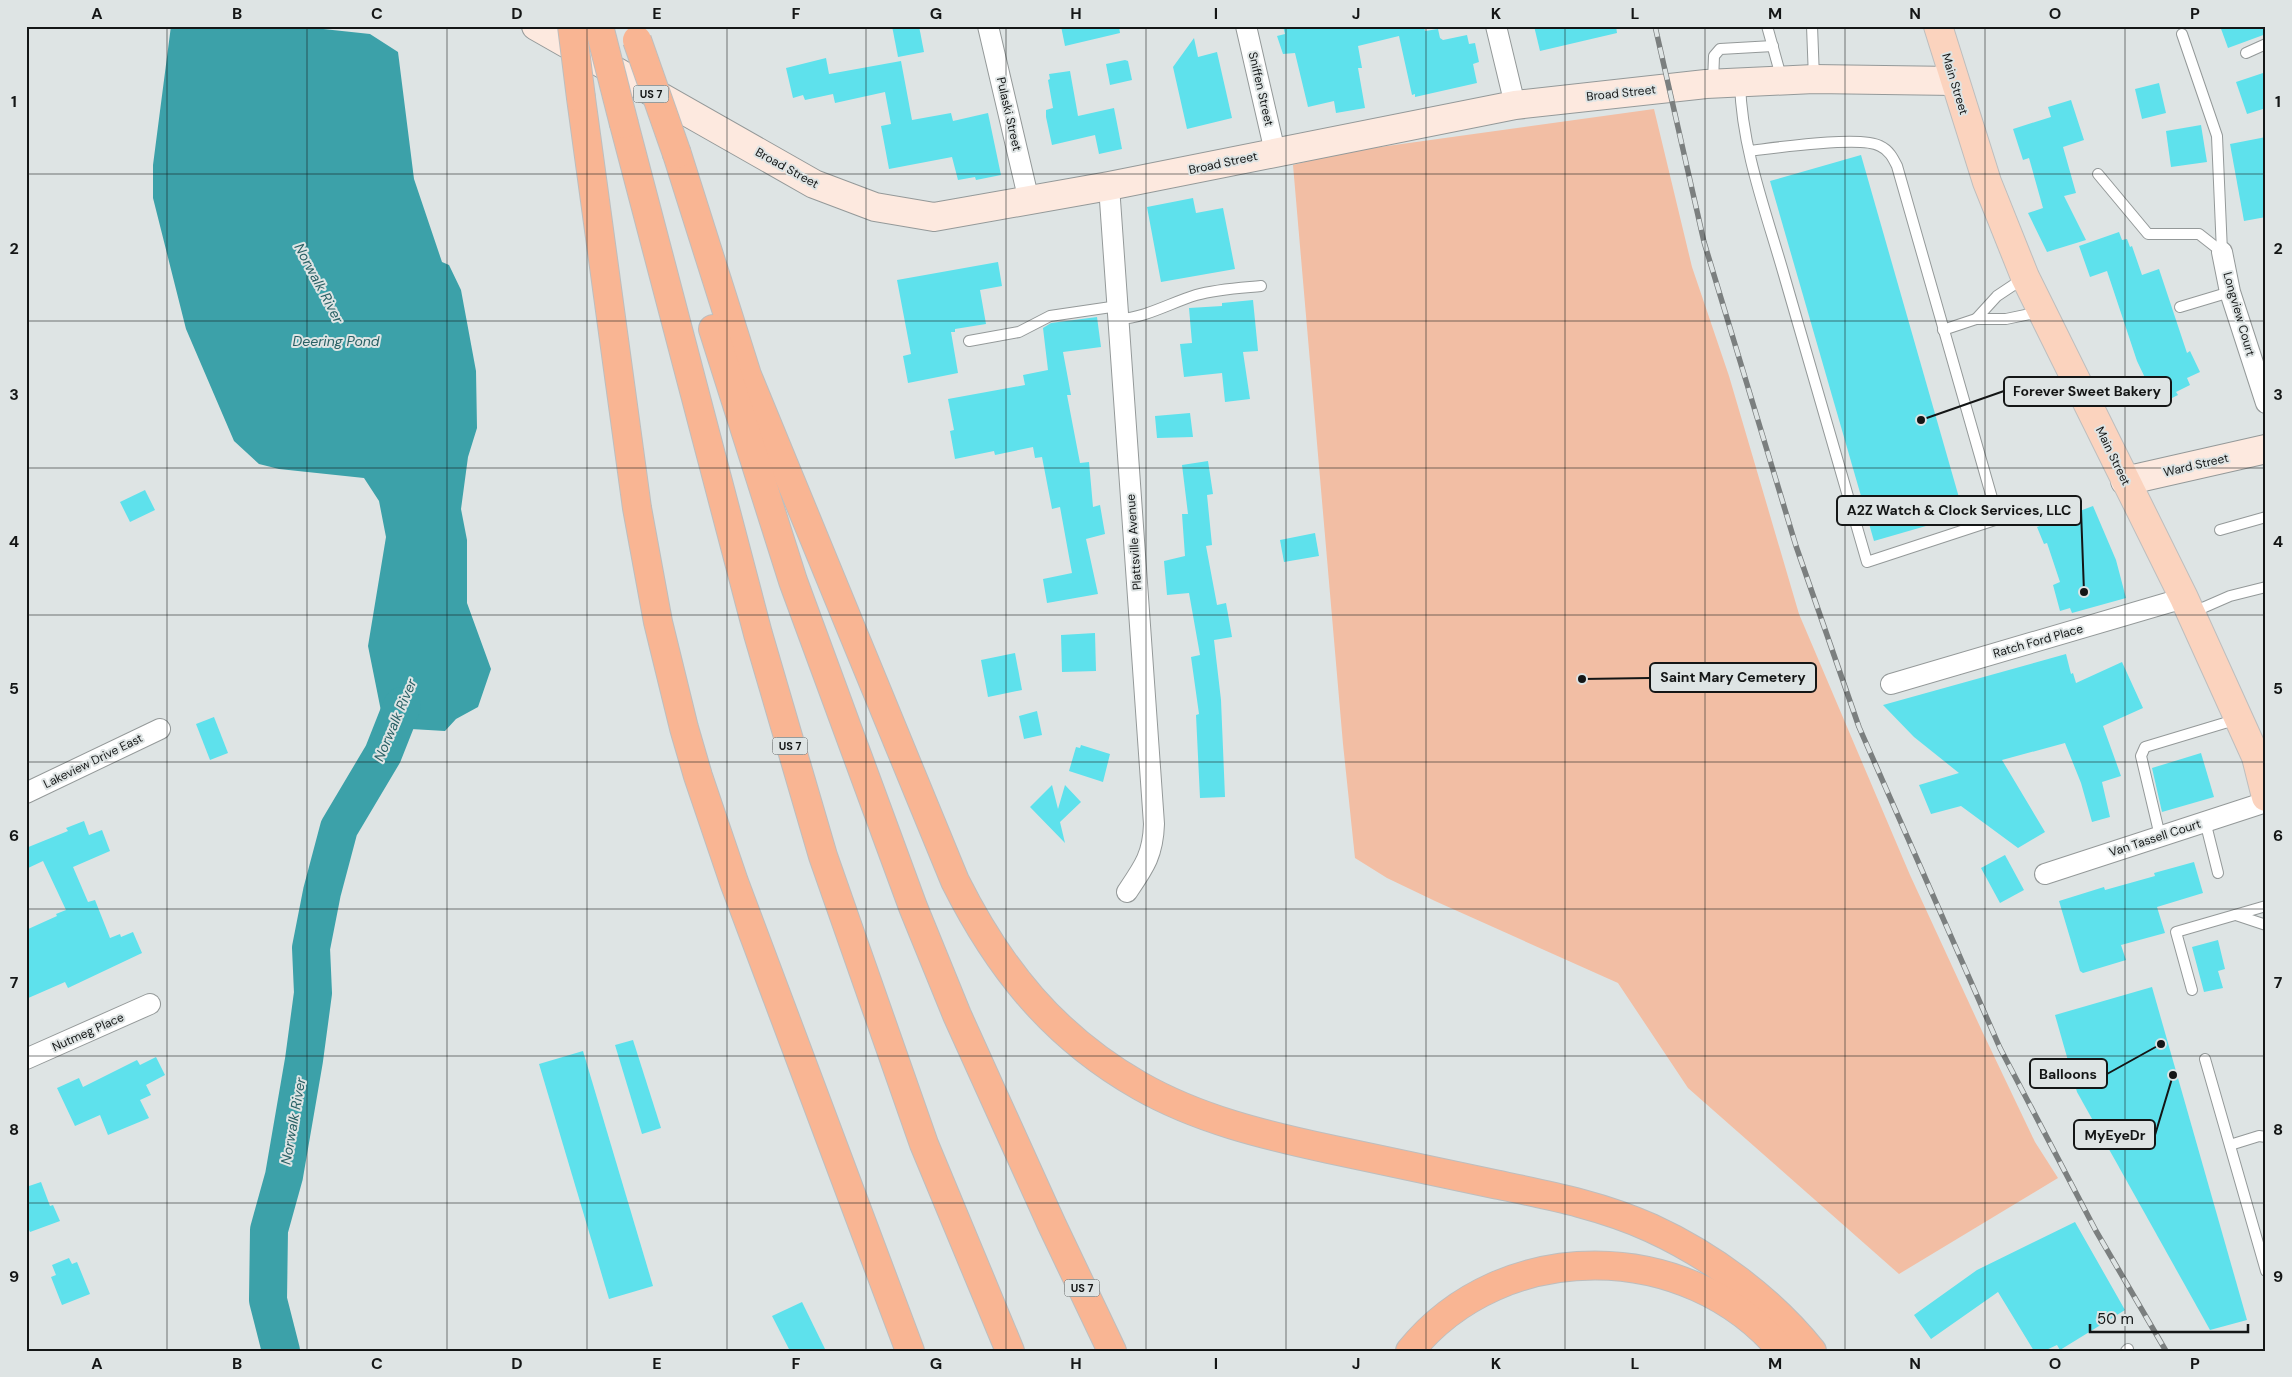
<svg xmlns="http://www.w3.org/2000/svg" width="2292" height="1377" viewBox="0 0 2292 1377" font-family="'DM Sans',sans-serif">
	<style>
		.green { fill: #f2bea4 }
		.water { fill: #3ca1a9 }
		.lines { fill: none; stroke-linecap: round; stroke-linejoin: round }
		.river { stroke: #3ca1a9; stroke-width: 38 }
		.building { fill: #5ee1ec }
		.lane-casing { stroke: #949999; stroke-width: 12 }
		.street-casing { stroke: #949999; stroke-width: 22 }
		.secondary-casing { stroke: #949999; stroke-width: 30 }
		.primary-casing { stroke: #bdbebe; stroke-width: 30 }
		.highway-casing { stroke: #bdbebe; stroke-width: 30 }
		.lane { stroke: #fff; stroke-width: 10 }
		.street { stroke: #fff; stroke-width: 20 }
		.secondary { stroke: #fde9df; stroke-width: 28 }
		.primary { stroke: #fbd3be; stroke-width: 28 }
		.highway { stroke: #f9b593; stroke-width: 28 }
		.rail-casing { stroke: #7b7f7f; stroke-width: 5.5 }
		.rail { stroke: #dee4e4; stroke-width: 4; stroke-dasharray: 11; stroke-linecap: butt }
		.highway-bridge-casing { stroke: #bdbebe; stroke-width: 30; stroke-linecap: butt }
		.highway-bridge { stroke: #f9b593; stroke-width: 28 }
		.grid { fill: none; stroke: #141616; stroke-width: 1; stroke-opacity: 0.55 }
		.labels { text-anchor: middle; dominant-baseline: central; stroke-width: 4; stroke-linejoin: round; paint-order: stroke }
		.shield { fill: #dee4e4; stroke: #515454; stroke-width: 1 }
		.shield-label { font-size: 11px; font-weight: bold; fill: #141616 }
		.street-label { font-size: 12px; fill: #141616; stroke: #dee4e4 }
		.water-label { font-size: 14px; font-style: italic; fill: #286064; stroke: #dee4e4 }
		.leader { fill: none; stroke: #141616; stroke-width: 2 }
		.callout-dot { fill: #141616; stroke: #dee4e4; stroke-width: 2 }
		.callout { fill: #dee4e4; stroke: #141616; stroke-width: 2 }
		.callout-label { font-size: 14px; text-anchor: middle; font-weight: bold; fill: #141616 }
		.neatline { fill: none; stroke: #141616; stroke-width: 2 }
		.grid-label { font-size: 16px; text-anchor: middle; font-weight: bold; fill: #141616 }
	</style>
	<rect width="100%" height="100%" fill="#dee4e4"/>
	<polygon class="green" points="1654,109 1692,267 1729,376 1799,614 1910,875 1982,1031 2035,1142 2058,1178 1899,1274 1688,1088 1618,983 1435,901 1387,878 1355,858 1343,744 1293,165 1344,152"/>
	<polygon class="water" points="171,26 314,28 370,34 398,52 414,179 442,262 449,265 461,290 476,371 477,428 468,457 461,509 467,540 467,603 491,669 478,707 456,719 445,731 411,729 402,741 383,754 373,741 382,716 368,646 386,537 379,501 364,478 279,469 259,464 234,441 186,329 153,198 153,165"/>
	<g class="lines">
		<polyline class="river" points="281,1351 268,1300 269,1230 284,1176 304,1060 313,993 311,948 322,892 339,828 383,754 402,706"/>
	</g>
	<g class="building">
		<polygon points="892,26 919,26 924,52 898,57"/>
		<polygon points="1061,26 1119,26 1120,33 1065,46"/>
		<polygon points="1283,26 1424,26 1425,31 1438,29 1440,38 1443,40 1467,35 1469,44 1475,43 1479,62 1473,64 1477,83 1415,97 1415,94 1412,95 1399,36 1358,46 1362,68 1358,68 1365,108 1336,113 1334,101 1308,107 1295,53 1283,54 1277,36 1285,34"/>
		<polygon points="1534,26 1616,26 1617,33 1540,51"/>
		<polygon points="2220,26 2266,26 2266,34 2228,48"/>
		<polygon points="1194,38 1198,57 1217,52 1232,118 1187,129 1173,67"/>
		<polygon points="826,58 829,74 901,61 912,120 951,113 953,121 988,113 1001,175 976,180 975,177 958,180 952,157 889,169 881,126 891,124 885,92 835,103 833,94 805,100 803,95 793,98 786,68"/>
		<polygon points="1125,60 1128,61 1132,80 1110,85 1106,64"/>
		<polygon points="1070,71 1078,116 1114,108 1122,149 1099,154 1095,135 1052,145 1046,117 1046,110 1053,108 1048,80 1050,79 1049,74"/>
		<polygon points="2266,72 2266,108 2247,114 2236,82"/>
		<polygon points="2159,83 2166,113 2142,119 2135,89"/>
		<polygon points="2071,100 2084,140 2063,147 2076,193 2064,196 2086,240 2047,252 2028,213 2043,208 2029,158 2023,160 2013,129 2051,117 2048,107"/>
		<polygon points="2201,125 2207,162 2171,167 2166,131"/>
		<polygon points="2266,137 2266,217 2244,221 2230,144"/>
		<polygon points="1861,155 1964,515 1874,541 1770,181"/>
		<polygon points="1193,198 1196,213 1223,208 1235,269 1161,282 1147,207"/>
		<polygon points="2119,232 2122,240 2127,239 2130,247 2132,246 2142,275 2159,269 2187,353 2190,351 2200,372 2187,378 2190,385 2176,392 2178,395 2158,405 2137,361 2107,271 2090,277 2079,246"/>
		<polygon points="998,262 1002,286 980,290 986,324 955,329 955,332 951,332 958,373 908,383 903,356 911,354 897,280"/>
		<polygon points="1253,300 1258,351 1243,352 1250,399 1225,402 1222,373 1184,377 1180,344 1192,343 1189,308 1222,306 1222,303"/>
		<polygon points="1097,317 1101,347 1063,352 1071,395 1067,395 1080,463 1089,462 1093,507 1100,505 1105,534 1086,539 1098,594 1047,603 1043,579 1072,573 1060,507 1052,509 1042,457 1035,458 1033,447 995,455 994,451 955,459 950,431 954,430 948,399 1025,385 1023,375 1048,370 1043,328 1051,323"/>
		<polygon points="1190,413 1193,437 1157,438 1155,416"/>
		<polygon points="1208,461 1213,494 1207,495 1212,545 1206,546 1217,605 1226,603 1232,637 1214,640 1221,700 1225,797 1200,798 1196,715 1199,714 1191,657 1200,655 1189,593 1167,595 1164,561 1185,556 1182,514 1188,514 1182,465"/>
		<polygon points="145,490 155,510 130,522 120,502"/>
		<polygon points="2093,506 2116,560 2126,598 2072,613 2070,608 2060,611 2053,585 2060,582 2047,543 2044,544 2037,527"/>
		<polygon points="1315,533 1319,556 1284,562 1280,540"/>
		<polygon points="1095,633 1096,671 1062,672 1061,635"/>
		<polygon points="1015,653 1022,690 988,697 981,660"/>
		<polygon points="2066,654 2071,674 2073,673 2076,683 2122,662 2143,708 2103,726 2121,776 2102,782 2110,817 2092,822 2081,783 2065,743 2002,760 2045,832 2018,848 1961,806 1931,814 1919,785 1959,773 1914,737 1883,705"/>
		<polygon points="1037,711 1042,735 1024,739 1019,716"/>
		<polygon points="214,717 228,753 210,760 196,724"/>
		<polygon points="1081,745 1110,754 1103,782 1069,771 1076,747 1080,748"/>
		<polygon points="2201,753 2214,797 2162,812 2152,768"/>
		<polygon points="1052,785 1058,809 1065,785 1081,802 1060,822 1065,843 1030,807"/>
		<polygon points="84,821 89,835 102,830 110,851 73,867 88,902 95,900 110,938 120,934 121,937 133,932 142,953 68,988 65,982 26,999 26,930 57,916 56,914 66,910 43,861 26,869 26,848 68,831 66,828"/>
		<polygon points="2005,855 2024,890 2000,903 1981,868"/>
		<polygon points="2194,862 2203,893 2157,907 2165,933 2121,945 2126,960 2083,973 2080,971 2059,901 2104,887 2105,890 2155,876 2154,873"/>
		<polygon points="2218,940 2225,969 2218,971 2223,988 2204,992 2192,947"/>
		<polygon points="2152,987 2247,1320 2210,1330 2077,1092 2055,1015"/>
		<polygon points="633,1040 661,1128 642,1134 615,1045"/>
		<polygon points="583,1051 653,1286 609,1299 539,1064"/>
		<polygon points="156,1057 165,1075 146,1085 151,1095 140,1100 149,1118 108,1135 100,1115 75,1126 57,1088 79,1078 83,1087 137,1060 140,1065"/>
		<polygon points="41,1182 50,1206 53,1205 60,1221 30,1232 26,1223 26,1187"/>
		<polygon points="2075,1222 2125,1310 2060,1350 2057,1345 2044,1351 2034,1351 1998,1292 1931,1339 1914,1315 1977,1270"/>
		<polygon points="69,1258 72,1264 77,1262 90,1294 62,1305 51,1277 56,1275 52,1265"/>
		<polygon points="802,1302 826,1351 790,1351 772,1316"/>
	</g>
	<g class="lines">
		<defs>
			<g id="lane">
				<polyline points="1767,26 1782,80"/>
				<polyline points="1812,26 1814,78"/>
				<polyline points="2182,34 2217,136 2222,252"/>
				<polyline points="2246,53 2266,44"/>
				<polyline points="1713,82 1714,56 1720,49 1773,46"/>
				<path d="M 1740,84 C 1742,149 1766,212 1784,275 C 1812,370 1839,466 1867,562 L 1998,519 L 1897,166 C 1893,158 1889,150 1880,146 C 1861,135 1775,148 1749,151"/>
				<polyline points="2098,174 2148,234 2199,234 2222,252"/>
				<polyline points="2024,278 1997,296 1976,319 2006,319 2039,312"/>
				<polyline points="2180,307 2230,292"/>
				<path d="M 1119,319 C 1145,318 1170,303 1196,295 C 1217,289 1239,288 1261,286"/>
				<polyline points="1943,330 1976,319"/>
				<polyline points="969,341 1019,332 1050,316 1118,306"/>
				<polyline points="2220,530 2266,517"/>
				<polyline points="2191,613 2230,596 2266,587"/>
				<polyline points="2205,821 2218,873"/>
				<polyline points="2160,836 2141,756 2145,747 2238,719"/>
				<polyline points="2236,915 2266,925"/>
				<polyline points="2192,990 2176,932 2266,906"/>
				<polyline points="2205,1059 2266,1271"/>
				<polyline points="2230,1145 2259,1136 2266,1137"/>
				<polyline points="2126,1351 2128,1349"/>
			</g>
			<g id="street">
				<polyline points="988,26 1029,201"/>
				<polyline points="1246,26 1275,152"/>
				<polyline points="1496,26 1515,105"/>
				<path d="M 1109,186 L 1154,824 C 1153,855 1144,867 1127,892"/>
				<polyline points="2222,252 2230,292 2266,403"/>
				<polyline points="1891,684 2184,598"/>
				<polyline points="26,793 160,729"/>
				<polyline points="2045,874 2266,802"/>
				<polyline points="26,1059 150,1004"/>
			</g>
			<g id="secondary">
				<polyline points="536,26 814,184 875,207 934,217 1109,186 1515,105 1706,84 1814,79 1954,81"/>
				<polyline points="2125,481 2266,449"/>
			</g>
			<polyline id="primary" points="1938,26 1987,182 2025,277 2184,598 2256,757 2266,797"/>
			<g id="highway">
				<polyline points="581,98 637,508 658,622 684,728 698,776 734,882 910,1351"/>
				<polyline points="624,124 758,634 823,856 924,1144 1010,1351"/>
				<path d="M 677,154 L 747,375 L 955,881 C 999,969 1054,1037 1140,1086 C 1198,1119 1264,1135 1329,1149 C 1384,1161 1439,1172 1494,1184 C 1547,1195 1601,1205 1651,1228 C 1712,1256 1770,1299 1812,1351"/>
				<polyline points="713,329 793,581 913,907 957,1015 1052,1225 1112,1351"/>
				<path d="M 1410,1351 C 1503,1236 1688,1238 1782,1351"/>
			</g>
		</defs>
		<use href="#lane" class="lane-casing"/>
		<use href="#street" class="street-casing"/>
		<use href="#secondary" class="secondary-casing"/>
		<use href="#primary" class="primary-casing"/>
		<use href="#highway" class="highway-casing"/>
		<use href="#lane" class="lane"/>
		<use href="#street" class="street"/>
		<use href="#secondary" class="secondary"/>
		<use href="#primary" class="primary"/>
		<use href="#highway" class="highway"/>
		<defs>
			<polyline id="rail" points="1655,26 1704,242 1796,546 1859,727 2000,1048 2096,1231 2166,1351"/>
		</defs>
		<use href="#rail" class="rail-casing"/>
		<use href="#rail" class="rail"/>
		<defs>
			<g id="highway-bridge">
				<polyline points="572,26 581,98"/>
				<polyline points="599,26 624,124"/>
				<polyline points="637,40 677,154"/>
			</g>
		</defs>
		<use href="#highway-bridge" class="highway-bridge-casing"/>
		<use href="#highway-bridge" class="highway-bridge"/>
	</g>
	<path class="grid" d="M 167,26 L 167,1351M 307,26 L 307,1351M 447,26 L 447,1351M 587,26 L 587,1351M 727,26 L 727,1351M 866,26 L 866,1351M 1006,26 L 1006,1351M 1146,26 L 1146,1351M 1286,26 L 1286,1351M 1426,26 L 1426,1351M 1565,26 L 1565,1351M 1705,26 L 1705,1351M 1845,26 L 1845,1351M 1985,26 L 1985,1351M 2125,26 L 2125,1351M 26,174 L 2266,174M 26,321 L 2266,321M 26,468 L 2266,468M 26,615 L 2266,615M 26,762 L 2266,762M 26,909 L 2266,909M 26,1056 L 2266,1056M 26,1203 L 2266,1203"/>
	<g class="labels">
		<g class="shield">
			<rect x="633.5" y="85.5" width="35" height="17" rx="4"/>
			<rect x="772.5" y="737.5" width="35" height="17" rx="4"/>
			<rect x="1064.5" y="1279.5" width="35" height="17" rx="4"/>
		</g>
		<g class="shield-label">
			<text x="651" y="94">US 7</text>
			<text x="790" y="746">US 7</text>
			<text x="1082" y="1288">US 7</text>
		</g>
		<g class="street-label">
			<text transform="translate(1955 84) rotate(73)">Main Street</text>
			<text transform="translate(1261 89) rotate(77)">Sniffen Street</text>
			<text transform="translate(1621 93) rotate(-6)">Broad Street</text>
			<text transform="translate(1009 114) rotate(77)">Pulaski Street</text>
			<text transform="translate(1223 163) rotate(-12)">Broad Street</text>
			<text transform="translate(787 168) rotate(29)">Broad Street</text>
			<text transform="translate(2239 314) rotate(74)">Longview Court</text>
			<text transform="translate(2113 456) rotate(64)">Main Street</text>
			<text transform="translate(2196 465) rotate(-13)">Ward Street</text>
			<text transform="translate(1134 542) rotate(-94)">Plattsville Avenue</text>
			<text transform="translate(2038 641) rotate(-16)">Ratch Ford Place</text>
			<text transform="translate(93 761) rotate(-26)">Lakeview Drive East</text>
			<text transform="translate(2155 838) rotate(-18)">Van Tassell Court</text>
			<text transform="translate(88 1032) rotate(-24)">Nutmeg Place</text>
		</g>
		<g class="water-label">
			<text transform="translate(319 283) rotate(62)">Norwalk River</text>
			<text x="336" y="341">Deering Pond</text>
			<text transform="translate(395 720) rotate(-67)">Norwalk River</text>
			<text transform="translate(293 1121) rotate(-80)">Norwalk River</text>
		</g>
	</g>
	<path class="leader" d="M1921 420L2004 391M2084 592L2081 510M1582 679L1650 678M2161 1044L2107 1074M2173 1075L2155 1135"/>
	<g class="callout-dot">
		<circle cx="1921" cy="420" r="5"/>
		<circle cx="2084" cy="592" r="5"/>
		<circle cx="1582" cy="679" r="5"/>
		<circle cx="2161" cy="1044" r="5"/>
		<circle cx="2173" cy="1075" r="5"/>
	</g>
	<g class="callout">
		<rect x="2004" y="377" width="167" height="29" rx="5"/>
		<rect x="1837" y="496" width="244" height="29" rx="5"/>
		<rect x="1650" y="663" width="166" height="29" rx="5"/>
		<rect x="2030" y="1059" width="77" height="29" rx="5"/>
		<rect x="2074" y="1120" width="81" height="29" rx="5"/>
	</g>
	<g class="callout-label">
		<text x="2087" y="396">Forever Sweet Bakery</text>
		<text x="1959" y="515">A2Z Watch &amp; Clock Services, LLC</text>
		<text x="1733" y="682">Saint Mary Cemetery</text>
		<text x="2068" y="1079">Balloons</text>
		<text x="2115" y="1140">MyEyeDr</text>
	</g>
	<rect width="2292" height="1377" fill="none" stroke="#dee4e4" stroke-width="55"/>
	<path d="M2090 1324v8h158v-8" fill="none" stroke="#141616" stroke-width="2.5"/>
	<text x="2097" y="1324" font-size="15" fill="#141616" stroke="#dee4e4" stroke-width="4" paint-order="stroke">50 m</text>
	<rect x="28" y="28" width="2236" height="1322" class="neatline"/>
	<g class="grid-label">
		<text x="97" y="19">A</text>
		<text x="237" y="19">B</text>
		<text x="377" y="19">C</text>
		<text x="517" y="19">D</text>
		<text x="657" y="19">E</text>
		<text x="796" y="19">F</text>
		<text x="936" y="19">G</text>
		<text x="1076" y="19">H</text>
		<text x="1216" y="19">I</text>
		<text x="1356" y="19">J</text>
		<text x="1496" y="19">K</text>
		<text x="1635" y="19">L</text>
		<text x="1775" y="19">M</text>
		<text x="1915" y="19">N</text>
		<text x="2055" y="19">O</text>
		<text x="2195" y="19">P</text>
		<text x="14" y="107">1</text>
		<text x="2278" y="107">1</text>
		<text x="14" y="254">2</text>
		<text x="2278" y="254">2</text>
		<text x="14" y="400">3</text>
		<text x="2278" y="400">3</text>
		<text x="14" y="547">4</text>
		<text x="2278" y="547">4</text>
		<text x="14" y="694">5</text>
		<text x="2278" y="694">5</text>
		<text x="14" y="841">6</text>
		<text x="2278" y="841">6</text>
		<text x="14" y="988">7</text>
		<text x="2278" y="988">7</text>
		<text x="14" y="1135">8</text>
		<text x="2278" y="1135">8</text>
		<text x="14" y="1282">9</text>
		<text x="2278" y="1282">9</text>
		<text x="97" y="1369">A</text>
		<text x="237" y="1369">B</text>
		<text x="377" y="1369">C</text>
		<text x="517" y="1369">D</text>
		<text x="657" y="1369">E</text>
		<text x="796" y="1369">F</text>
		<text x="936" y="1369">G</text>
		<text x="1076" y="1369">H</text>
		<text x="1216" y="1369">I</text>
		<text x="1356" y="1369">J</text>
		<text x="1496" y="1369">K</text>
		<text x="1635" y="1369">L</text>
		<text x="1775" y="1369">M</text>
		<text x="1915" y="1369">N</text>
		<text x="2055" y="1369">O</text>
		<text x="2195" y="1369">P</text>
	</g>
</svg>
